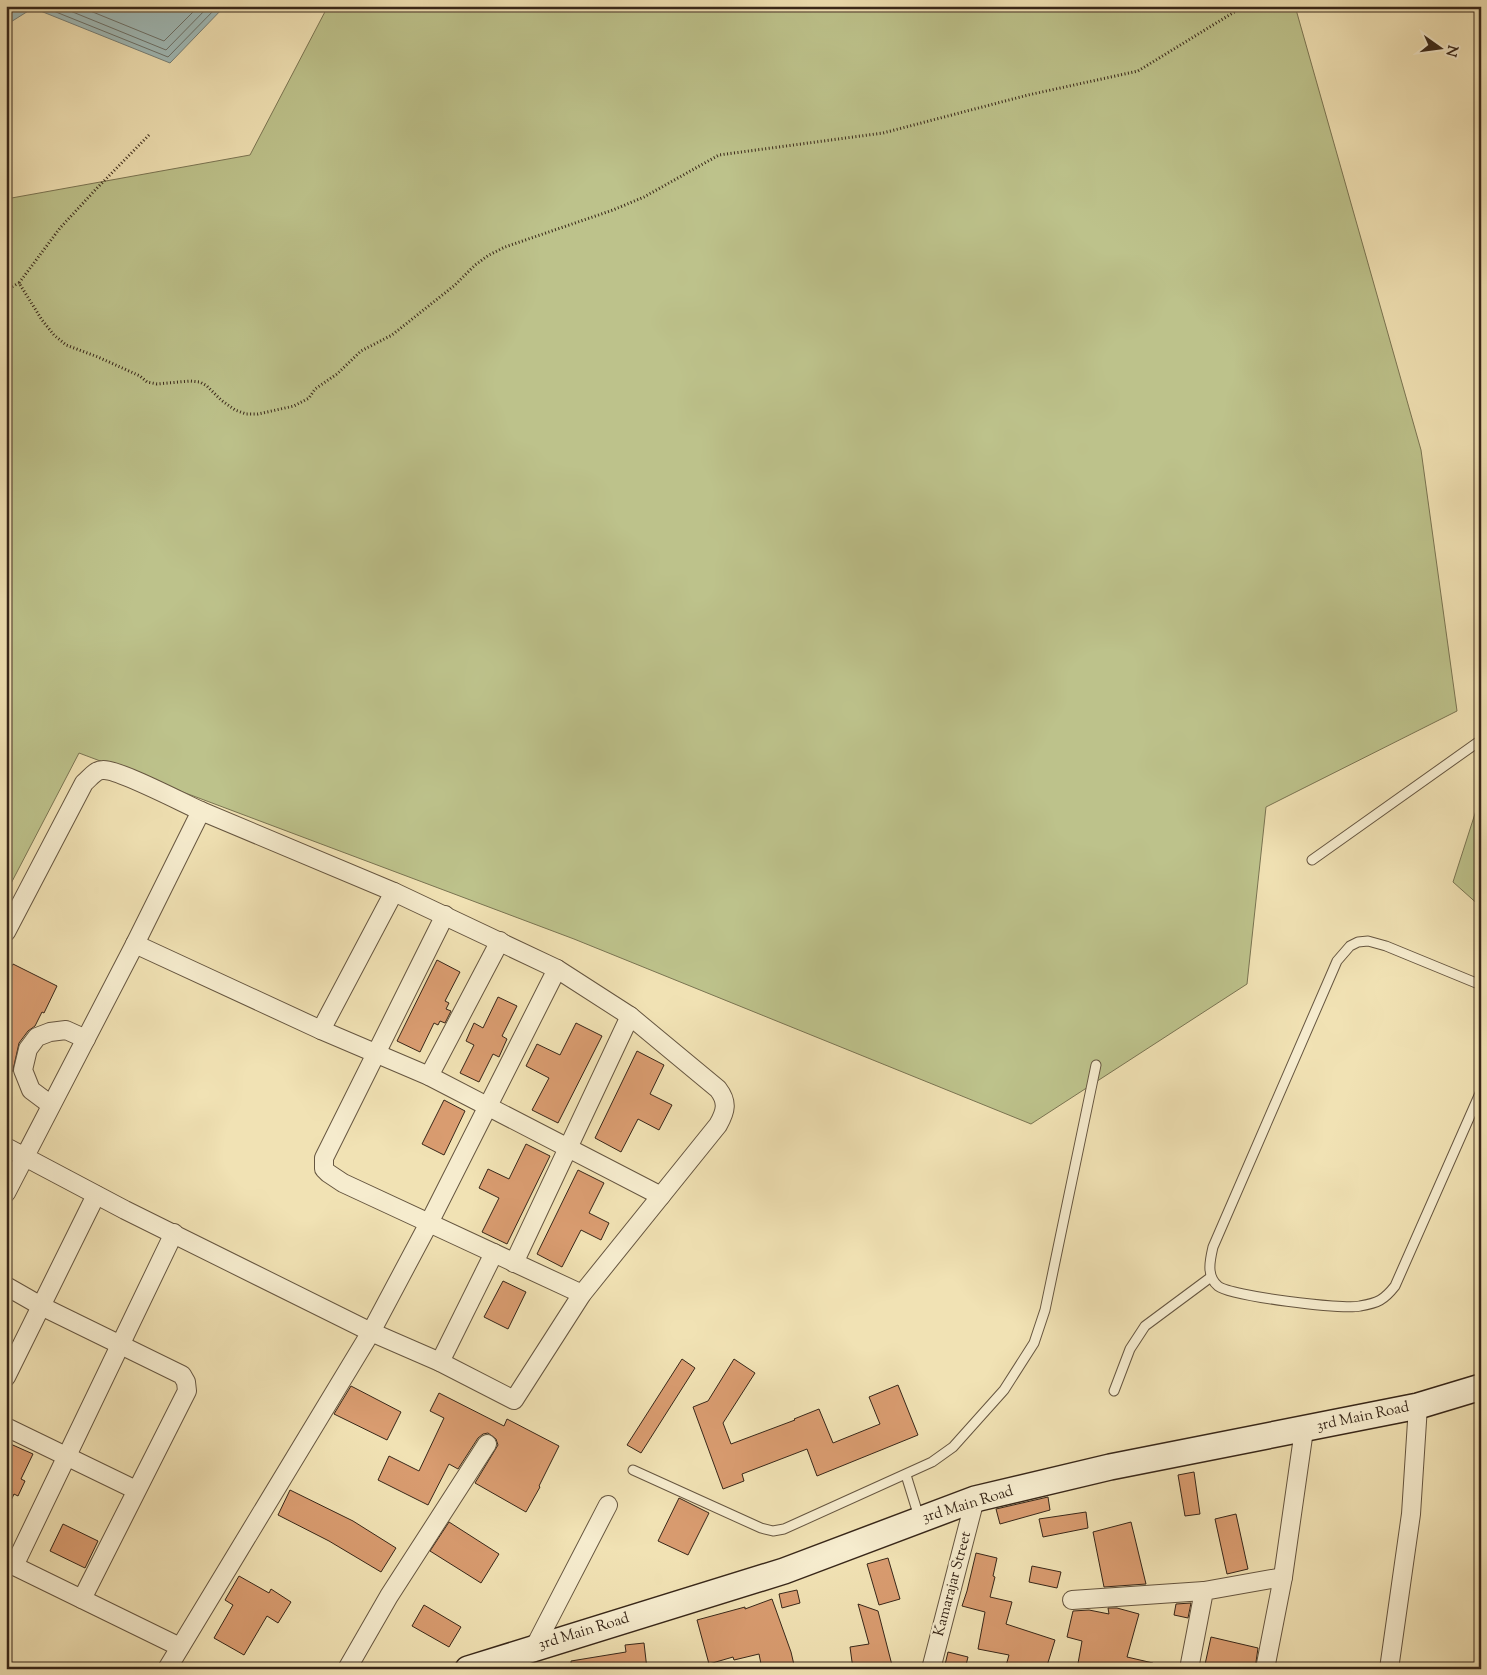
<svg xmlns="http://www.w3.org/2000/svg" width="1487" height="1675" viewBox="0 0 1487 1675" font-family="'Sorts Mill Goudy',serif">
	<style>
		.green { fill: #bdc28b; stroke: #7a7452 }
		.water { fill: #a0bbb9; stroke: #768079 }
		.lines { fill: none; stroke-linecap: round; stroke-linejoin: round }
		.shore { stroke: #6c7169; stroke-width: 1 }
		.building { fill: #d99c70; stroke: #382719 }
		.lane-casing { stroke: #665640; stroke-width: 11 }
		.street-casing { stroke: #665640; stroke-width: 20 }
		.secondary-casing { stroke: #382719; stroke-width: 28 }
		.path { stroke: #382719; stroke-width: 3; stroke-dasharray: 1 2.5; stroke-linecap: butt }
		.lane { stroke: #f6ecce; stroke-width: 9 }
		.street { stroke: #f6ecce; stroke-width: 18 }
		.secondary { stroke: #f6ecce; stroke-width: 25 }
		.labels { text-anchor: middle; dominant-baseline: central; stroke-width: 4.5; stroke-linejoin: round; paint-order: stroke }
		.street-label { font-size: 15px; fill: #382719; stroke: #f6ecce }
	</style>
	<rect width="100%" height="100%" fill="#f1e2b4"/>
	<filter id="stains"><feTurbulence type="fractalNoise" baseFrequency=".004" numOctaves="4"/><feColorMatrix values="0 0 0 0 .2 0 0 0 0 .09 0 0 0 0 .02 0 0 0 .5 -.17"/></filter>
	<radialGradient id="worn" r=".72"><stop offset=".6" stop-color="#630" stop-opacity="0"/><stop offset="1" stop-color="#630" stop-opacity=".3"/></radialGradient>
	<g class="green">
		<polygon points="328,6 1295,6 1421,450 1457,711 1266,807 1247,984 1031,1124 574,939 79,753 6,893 6,199 250,155"/>
		<polygon points="1481,795 1481,907 1453,882"/>
	</g>
	<polygon class="water" points="6,6 225,6 170,63 33,8 6,25"/>
	<g class="lines">
		<g class="shore">
			<polyline points="41,6 168,57 218,6"/>
			<polyline points="58,6 166,50 209,6"/>
			<polyline points="78,6 164,41 199,6"/>
		</g>
	</g>
	<g class="building">
		<polygon points="437,960 460,972 445,1001 449,1003 446,1009 451,1011 445,1023 440,1021 438,1025 434,1023 420,1052 397,1041"/>
		<polygon points="13,964 57,986 44,1013 42,1012 35,1026 28,1031 19,1043 13,1070 6,1082 6,977"/>
		<polygon points="498,997 517,1006 502,1036 507,1039 499,1057 493,1054 479,1082 460,1073 474,1045 466,1041 474,1023 483,1028"/>
		<polygon points="576,1023 602,1036 558,1123 532,1110 549,1078 526,1066 537,1044 560,1055"/>
		<polygon points="637,1051 664,1065 650,1094 672,1105 659,1130 638,1119 621,1152 595,1138"/>
		<polygon points="444,1100 465,1111 444,1155 422,1144"/>
		<polygon points="526,1144 550,1156 507,1244 482,1232 499,1198 479,1188 488,1169 509,1179"/>
		<polygon points="578,1170 604,1183 589,1213 609,1223 601,1240 581,1230 562,1267 537,1254"/>
		<polygon points="503,1281 526,1292 508,1329 484,1317"/>
		<polygon points="682,1359 695,1368 641,1453 627,1445"/>
		<polygon points="734,1359 755,1373 723,1423 731,1444 795,1420 794,1419 819,1409 833,1443 880,1424 869,1397 898,1385 918,1435 817,1476 807,1449 742,1474 744,1481 723,1489 693,1407 708,1401"/>
		<polygon points="351,1386 401,1412 387,1440 334,1414"/>
		<polygon points="439,1393 504,1426 507,1419 559,1446 539,1486 540,1487 526,1512 475,1483 498,1445 496,1439 488,1433 483,1434 478,1438 458,1469 449,1464 428,1505 378,1480 389,1456 419,1471 444,1418 430,1411"/>
		<polygon points="6,1442 33,1454 21,1479 25,1481 18,1496 14,1494 6,1511"/>
		<polygon points="1194,1472 1200,1514 1185,1516 1178,1475"/>
		<polygon points="290,1490 353,1521 396,1548 381,1572 329,1541 278,1515"/>
		<polygon points="1048,1497 1050,1510 1000,1524 996,1509"/>
		<polygon points="679,1498 709,1513 688,1555 658,1541"/>
		<polygon points="1086,1512 1088,1528 1043,1537 1039,1519"/>
		<polygon points="1236,1514 1248,1569 1227,1574 1215,1519"/>
		<polygon points="449,1522 499,1554 481,1583 430,1551"/>
		<polygon points="1131,1522 1146,1584 1104,1587 1093,1532"/>
		<polygon points="63,1524 98,1541 85,1568 50,1551"/>
		<polygon points="976,1553 997,1558 993,1576 995,1577 990,1597 1012,1602 1006,1624 1055,1640 1046,1669 1005,1669 1009,1655 978,1649 985,1612 962,1606 967,1591"/>
		<polygon points="888,1558 900,1599 879,1605 867,1564"/>
		<polygon points="1032,1566 1061,1572 1057,1588 1029,1582"/>
		<polygon points="239,1576 269,1593 271,1589 291,1602 278,1623 267,1616 244,1655 214,1638 233,1605 225,1600"/>
		<polygon points="797,1590 800,1603 782,1608 779,1594"/>
		<polygon points="772,1599 791,1652 795,1669 762,1669 759,1654 734,1660 733,1657 709,1664 697,1620 745,1607 745,1609"/>
		<polygon points="1191,1603 1188,1618 1174,1615 1176,1604"/>
		<polygon points="858,1604 878,1611 893,1669 853,1669 850,1647 869,1644"/>
		<polygon points="424,1605 461,1627 449,1647 412,1626"/>
		<polygon points="1108,1608 1117,1608 1139,1614 1127,1657 1153,1663 1153,1669 1077,1669 1082,1641 1067,1637 1073,1611 1089,1610 1109,1614"/>
		<polygon points="1211,1637 1258,1648 1255,1669 1204,1669"/>
		<polygon points="644,1643 647,1669 571,1669 571,1661 626,1652 625,1645"/>
		<polygon points="948,1652 968,1657 965,1669 944,1669"/>
	</g>
	<g class="lines">
		<defs>
			<g id="lane">
				<polyline points="1312,860 1481,740"/>
				<path d="M 1481,985 L 1386,946 L 1368,941 L 1358,942 L 1350,946 L 1337,961 L 1213,1247 C 1210,1260 1206,1276 1218,1286 C 1230,1296 1343,1310 1360,1306 C 1378,1303 1384,1300 1395,1286 L 1481,1091"/>
				<polyline points="1114,1391 1130,1349 1145,1326 1211,1277"/>
				<polyline points="633,1470 761,1528 773,1531 784,1529 932,1462 953,1447 1004,1390 1034,1343 1045,1310 1096,1065"/>
				<polyline points="906,1475 919,1517"/>
			</g>
			<g id="street">
				<polyline points="445,915 324,1158 324,1169 328,1173 343,1183 582,1294"/>
				<path d="M 6,932 L 84,783 C 90,778 95,770 103,770 C 118,769 183,803 201,811"/>
				<polyline points="135,944 321,1030 429,1076 661,1196"/>
				<polyline points="321,1030 394,892"/>
				<polyline points="429,1076 500,941"/>
				<polyline points="51,1105 31,1090 23,1070 28,1049 37,1037 50,1032 66,1030 86,1039"/>
				<path d="M 6,1147 C 46,1168 85,1189 125,1210 L 371,1332 L 440,1362 L 514,1400 L 582,1294 L 718,1125 C 726,1111 728,1102 718,1089 L 630,1016 L 557,969 L 394,892 L 201,811 L 135,944 L 6,1193"/>
				<polyline points="514,1263 630,1016"/>
				<polyline points="6,1286 41,1306 182,1375 186,1382 187,1391 82,1599"/>
				<polyline points="440,1362 494,1253"/>
				<polyline points="6,1377 96,1195"/>
				<polyline points="6,1427 136,1490"/>
				<polyline points="6,1562 180,1647"/>
				<polyline points="14,1566 174,1233"/>
				<polyline points="1072,1600 1204,1591"/>
				<polyline points="534,1648 608,1505"/>
				<polyline points="167,1669 371,1332 429,1223 557,969"/>
				<polyline points="347,1669 389,1596 487,1444"/>
				<polyline points="931,1669 975,1499"/>
				<polyline points="1189,1669 1204,1591 1283,1577"/>
				<polyline points="1265,1669 1283,1577 1304,1430"/>
				<polyline points="1389,1669 1411,1514 1418,1406"/>
			</g>
			<polyline id="secondary" points="468,1669 784,1571 975,1499 1110,1467 1418,1406 1481,1387"/>
		</defs>
		<use href="#lane" class="lane-casing"/>
		<use href="#street" class="street-casing"/>
		<use href="#secondary" class="secondary-casing"/>
		<g class="path">
			<polyline points="149,135 98,187 60,228 19,283 42,320 54,335 66,345 98,357 140,376 147,382 157,384 190,381 200,382 207,386 221,400 235,410 246,414 258,414 294,406 309,398 315,389 337,374 361,351 392,335 455,285 475,265 489,255 505,247 613,210 644,197 719,155 883,133 1028,95 1138,71 1244,6"/>
			<polyline points="6,290 19,283"/>
		</g>
		<use href="#lane" class="lane"/>
		<use href="#street" class="street"/>
		<use href="#secondary" class="secondary"/>
	</g>
	<g class="labels">
		<g class="street-label">
			<text transform="translate(1363 1417) rotate(-12)">3rd Main Road</text>
			<text transform="translate(968 1505) rotate(-17)">3rd Main Road</text>
			<text transform="translate(953 1584) rotate(-75)">Kamarajar Street</text>
			<text transform="translate(584 1632) rotate(-17)">3rd Main Road</text>
		</g>
	</g>
	<rect width="1487" height="1675" fill="none" stroke="#f1e2b4" stroke-width="25"/>
	<rect x="8" y="8" width="1472" height="1660" fill="none" stroke="#382719" stroke-width="2.5"/>
	<rect x="12" y="12" width="1462" height="1650" fill="none" stroke="#382719"/>
	<g transform="translate(1440 48) rotate(104)" stroke="#f6ecce" stroke-width="4" paint-order="stroke">
	<path d="M0-4L9 19L0 12L-9 19Z" fill="#382719"/>
	<text y="-8" font-size="14" font-weight="bold" text-anchor="middle" fill="#382719">N</text>
	</g>
	<rect width="100%" height="100%" filter="url(#stains)"/>
	<rect width="100%" height="100%" fill="url(#worn)"/>
</svg>
